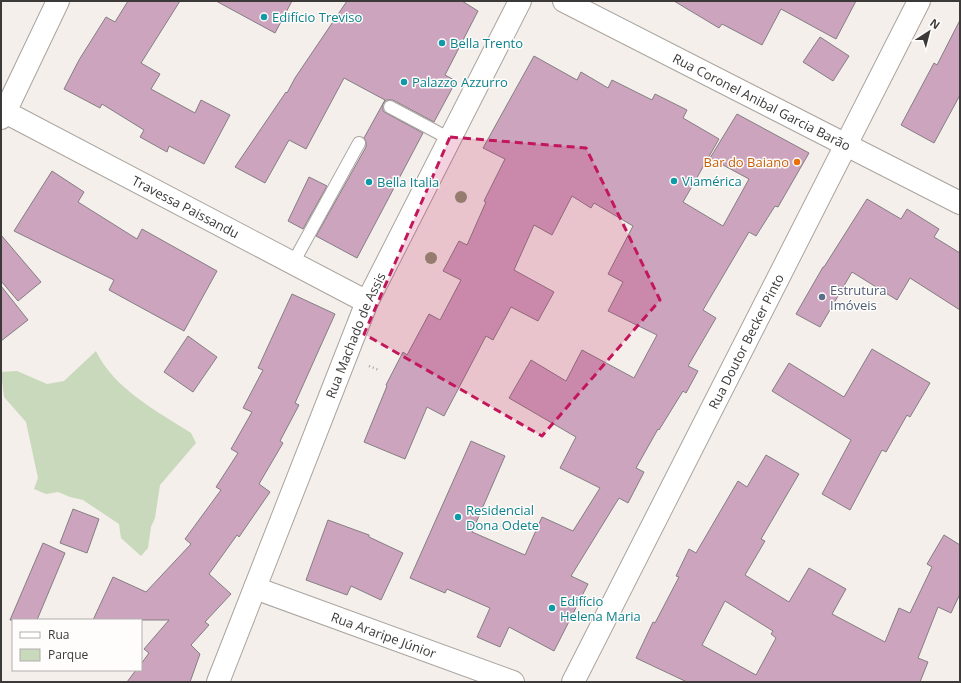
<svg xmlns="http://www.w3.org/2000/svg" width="961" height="683" viewBox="0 0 961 683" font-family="'Open Sans',sans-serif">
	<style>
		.green { fill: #c9d9bb }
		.building { fill: #cca4be; stroke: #847e82; fill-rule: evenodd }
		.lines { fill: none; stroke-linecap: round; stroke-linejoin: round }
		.lane-casing { stroke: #aaa49f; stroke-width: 14 }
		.street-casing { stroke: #aaa49f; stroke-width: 24 }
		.secondary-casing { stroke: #aaa49f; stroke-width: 24 }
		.path { stroke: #a6a29e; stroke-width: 2.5; stroke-dasharray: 1 3; stroke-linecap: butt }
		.lane { stroke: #fff; stroke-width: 12 }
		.street { stroke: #fff; stroke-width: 22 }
		.secondary { stroke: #fff; stroke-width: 22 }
		.tree { fill: #8a9573 }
		.marked { fill: #c2185b; fill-opacity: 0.2; stroke: #c2185b; stroke-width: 3; stroke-dasharray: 8 5; stroke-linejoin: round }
		.culture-dot { fill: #0f9aa8; stroke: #fffdfb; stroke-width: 1.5 }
		.food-dot { fill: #e8710a; stroke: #fffdfb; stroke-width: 1.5 }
		.service-dot { fill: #5c6f8a; stroke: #fffdfb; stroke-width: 1.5 }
		.labels { text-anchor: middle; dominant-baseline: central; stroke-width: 3; stroke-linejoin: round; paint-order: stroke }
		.culture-label { font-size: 13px; fill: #0d838f; stroke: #fffdfb; text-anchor: start }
		.street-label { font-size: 13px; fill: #3c3a38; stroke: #fffdfb }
		.food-label { font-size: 13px; fill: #c56008; stroke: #fffdfb; text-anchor: end }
		.service-label { font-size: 13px; fill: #4e5e75; stroke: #fffdfb; text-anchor: start }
	</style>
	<rect width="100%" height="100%" fill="#f4efea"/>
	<path class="green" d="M 96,351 C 114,389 157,411 191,433 L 196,443 L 160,485 L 155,518 L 151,527 L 148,548 L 141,556 L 121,538 L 119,524 L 83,500 L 70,497 L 58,492 L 46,494 L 34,489 L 38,478 L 26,422 L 4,397 L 1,372 L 17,371 L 47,384 L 64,381 Z"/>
	<g class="building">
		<polygon points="128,1 180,1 141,63 160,74 151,89 195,113 201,100 230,115 204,164 169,146 167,152 140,137 144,130 102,104 100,108 64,89 79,60 106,17 115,22"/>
		<polygon points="216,1 292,1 275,33"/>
		<polygon points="347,1 462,1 478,11 445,75 456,81 434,122 393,100 386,100 383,104 383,111 386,113 423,133 357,258 316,236 366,147 366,142 364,138 385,100 344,78 306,149 289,140 265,183 235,167 286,92 287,93 295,78"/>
		<polygon points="674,1 856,1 836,39 781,9 762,45 722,24 719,28"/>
		<polygon points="960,20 960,95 934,143 901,125 934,63 937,65"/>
		<polygon points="820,37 849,56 833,81 803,62"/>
		<polygon points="534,56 577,80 581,72 608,88 612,80 652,100 655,94 687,110 683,118 719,139 683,202 723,226 749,179 710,158 737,114 809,153 778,207 775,206 756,236 749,232 703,310 716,318 688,366 698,371 686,393 683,391 659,430 658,429 636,468 644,472 628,503 619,498 571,576 588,584 554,651 509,627 500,647 477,637 490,608 447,589 445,593 410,578 471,441 505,456 472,532 525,555 542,517 573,531 600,488 560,468 576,437 509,398 531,360 566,381 582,350 634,378 657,335 608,311 623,282 608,274 633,226 594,203 591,208 572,196 552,235 534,225 514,270 554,292 538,321 511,307 493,340 486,336 444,416 427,407 405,459 364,442 387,386 386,385 403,352 407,355 429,314 440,320 461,280 443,271 459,241 467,245 486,202 484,201 505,159 483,148"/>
		<polygon points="52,171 84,192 78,202 137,239 142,229 217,271 184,331 109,290 114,280 14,231"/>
		<polygon points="309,177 327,186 303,229 288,221"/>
		<polygon points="867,199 901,219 907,209 939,229 934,237 960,253 960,310 910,278 897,300 852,272 820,327 796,314 823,267 824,267"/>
		<polygon points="1,235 41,282 18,301 1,281"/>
		<polygon points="1,286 28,320 1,341"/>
		<polygon points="292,294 335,314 295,403 299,405 280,441 283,443 259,484 270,492 239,537 237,535 209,574 231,594 205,622 209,625 191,645 200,654 190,682 127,682 136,670 141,670 141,664 149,653 144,649 169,620 93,620 113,577 146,592 191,544 185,539 221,490 216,487 238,453 231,449 252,412 243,408 263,370 258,368"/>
		<polygon points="188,336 217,357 193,392 164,372"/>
		<polygon points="872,349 930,383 910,417 907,415 886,452 882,450 850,510 822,494 851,440 772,391 789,363 844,397"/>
		<path d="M 766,455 L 799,474 L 761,539 L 765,541 L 745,575 L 789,602 L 809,568 L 846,589 L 832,614 L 885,642 L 899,608 L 910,613 L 932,567 L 927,564 L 944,535 L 960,545 L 960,594 L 951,613 L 938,607 L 918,658 L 928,662 L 920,682 L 687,682 L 636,658 L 653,622 L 655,623 L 679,577 L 676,576 L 689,549 L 696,553 L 738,481 L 747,487 ZM 725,601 L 773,631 L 771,634 L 776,638 L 756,675 L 702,645 Z"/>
		<polygon points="73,509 99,519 87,553 60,543"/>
		<polygon points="328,520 369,535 369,537 403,553 381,600 351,586 347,595 306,580"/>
		<polygon points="43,543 65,553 37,620 10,620"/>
	</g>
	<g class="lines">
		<defs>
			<g id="lane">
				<polyline points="390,107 450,139"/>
				<polyline points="293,263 359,143"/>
			</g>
			<g id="street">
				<path id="s1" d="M 5,112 L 367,302"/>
				<polyline points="1,118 5,112 58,1"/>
				<path id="s2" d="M 255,588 L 513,682"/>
				<path id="s3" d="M 218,682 L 367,302 L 520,1"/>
				<path id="s4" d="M 573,682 L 919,1"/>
			</g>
			<g id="secondary">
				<path id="s5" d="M 564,1 L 960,203"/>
			</g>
		</defs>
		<use href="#lane" class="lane-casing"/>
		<use href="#street" class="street-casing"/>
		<use href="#secondary" class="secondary-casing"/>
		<polyline class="path" points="369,366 379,370"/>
		<use href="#lane" class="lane"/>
		<use href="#street" class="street"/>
		<use href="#secondary" class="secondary"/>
	</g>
	<g class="tree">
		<circle cx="461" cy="197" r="6"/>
		<circle cx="431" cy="258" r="6"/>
	</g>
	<path class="marked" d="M 450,137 L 586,148 L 660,300 L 542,436 L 364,334 Z"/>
	<g class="culture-dot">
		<circle cx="264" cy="17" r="4"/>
		<circle cx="442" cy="43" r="4"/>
		<circle cx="404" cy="82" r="4"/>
		<circle cx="674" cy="181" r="4"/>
		<circle cx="369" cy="182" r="4"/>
		<circle cx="458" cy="517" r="4"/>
		<circle cx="552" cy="608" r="4"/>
	</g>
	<circle class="food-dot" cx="797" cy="162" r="4"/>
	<circle class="service-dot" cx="822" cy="297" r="4"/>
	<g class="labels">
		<g class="culture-label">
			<text x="272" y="17">Edifício Treviso</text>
			<text x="450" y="43">Bella Trento</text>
			<text x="412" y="82">Palazzo Azzurro</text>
			<text x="682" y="181">Viamérica</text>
			<text x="377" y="182">Bella Italia</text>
			<text x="466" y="510">Residencial<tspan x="466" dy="15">Dona Odete</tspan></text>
			<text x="560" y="601">Edifício<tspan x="560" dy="15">Helena Maria</tspan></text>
		</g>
		<g class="street-label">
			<text stroke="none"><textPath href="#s5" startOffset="222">Rua Coronel Anibal Garcia Barão</textPath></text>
			<text stroke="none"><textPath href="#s1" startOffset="204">Travessa Paissandu</textPath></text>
			<text stroke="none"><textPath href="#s3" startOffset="373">Rua Machado de Assis</textPath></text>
			<text stroke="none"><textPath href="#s4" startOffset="382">Rua Doutor Becker Pinto</textPath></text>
			<text stroke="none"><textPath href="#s2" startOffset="137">Rua Araripe Júnior</textPath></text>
		</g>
		<g class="food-label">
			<text x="789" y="162">Bar do Baiano</text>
		</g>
		<g class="service-label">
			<text x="830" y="290">Estrutura<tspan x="830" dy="15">Imóveis</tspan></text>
		</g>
	</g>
	<rect width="961" height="683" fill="none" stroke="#3c3a38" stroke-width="4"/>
	<rect x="12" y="619" width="130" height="52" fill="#fffdfb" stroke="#b1afad"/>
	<rect x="20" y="632" width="20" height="6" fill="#ffffff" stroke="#b1afad"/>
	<text x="48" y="639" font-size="12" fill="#3c3a38">Rua</text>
	<rect x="20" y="649" width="20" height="12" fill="#c9d9bb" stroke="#b1afad"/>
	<text x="48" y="659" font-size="12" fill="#3c3a38">Parque</text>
	<g transform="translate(929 32) rotate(36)" stroke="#fffdfb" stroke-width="3" paint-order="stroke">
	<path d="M0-3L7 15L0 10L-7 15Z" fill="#3c3a38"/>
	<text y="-6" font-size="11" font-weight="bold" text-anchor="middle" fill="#3c3a38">N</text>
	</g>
</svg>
